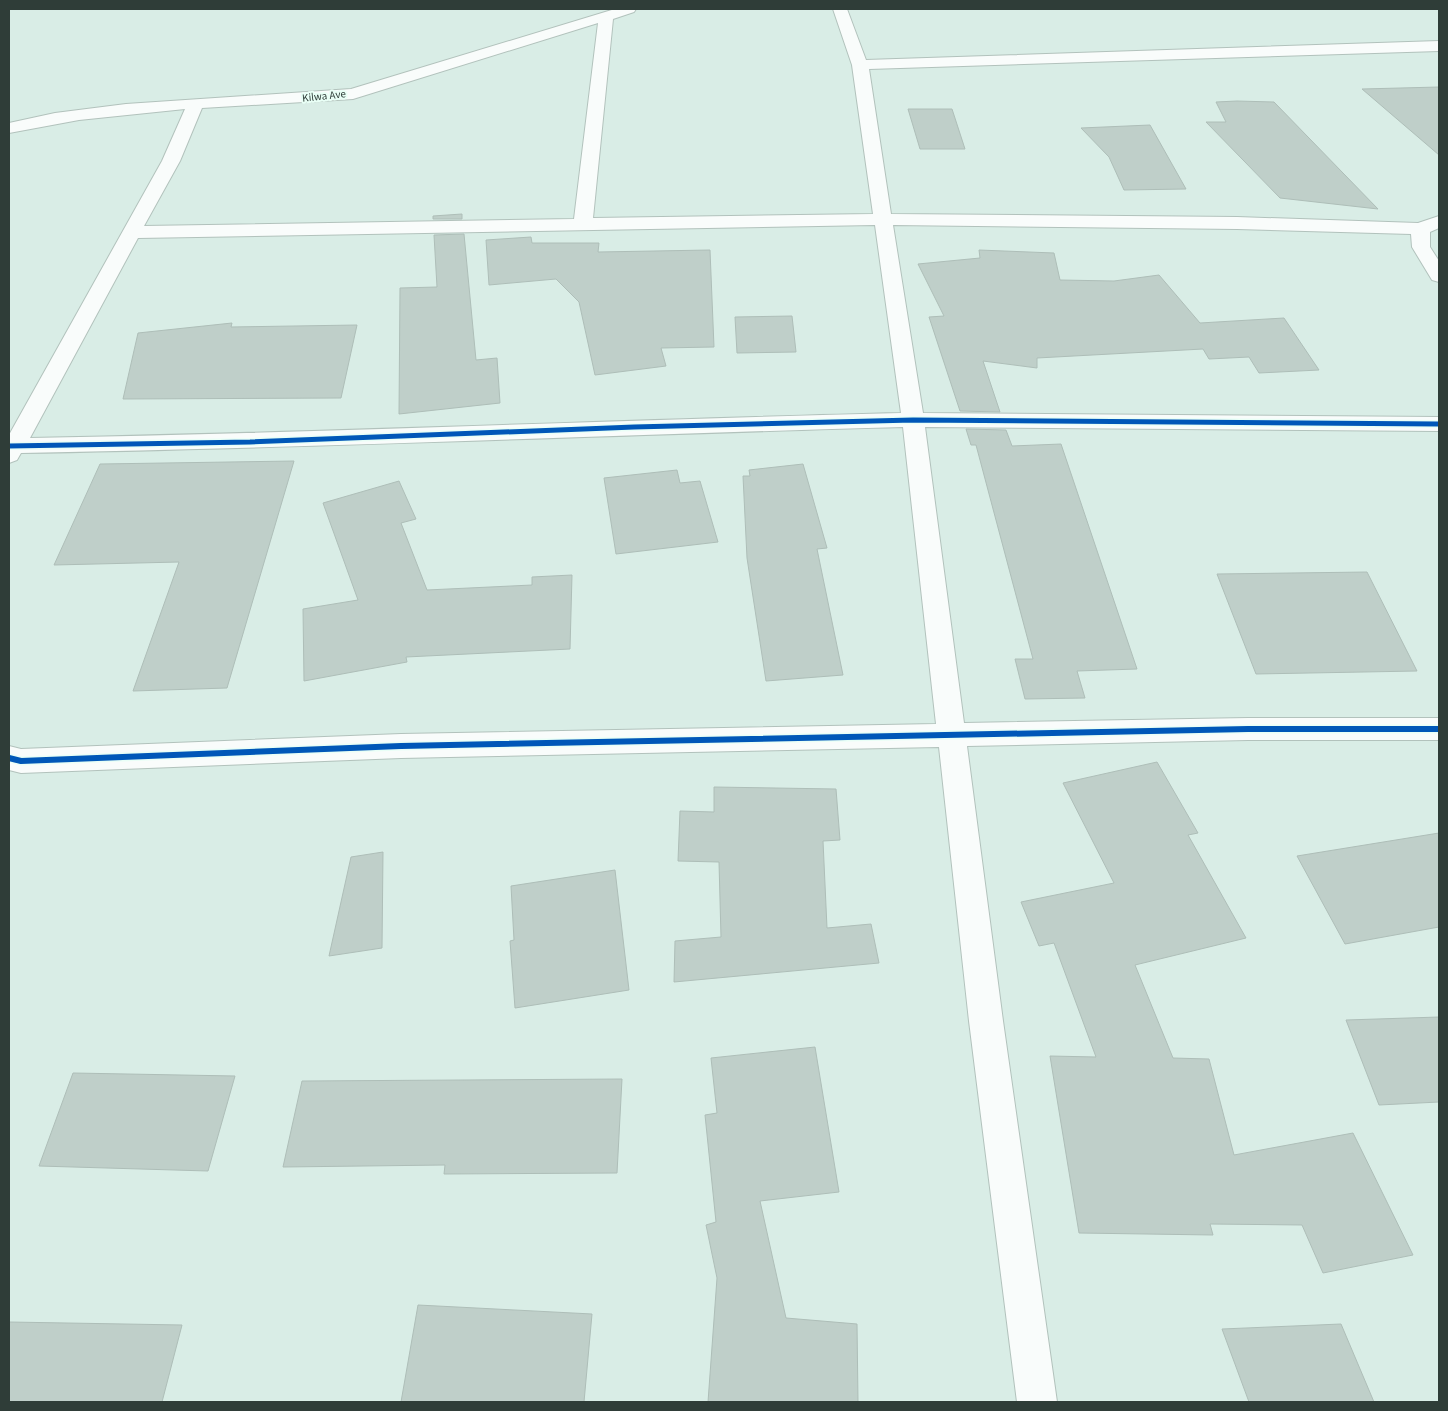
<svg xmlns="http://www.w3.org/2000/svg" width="1448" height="1411" viewBox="0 0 1448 1411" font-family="'Source Sans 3',sans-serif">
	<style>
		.building { fill: #bfcfc9; stroke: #aebeb8 }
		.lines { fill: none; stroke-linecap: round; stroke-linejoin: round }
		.minor-casing { stroke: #b2c2bc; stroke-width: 2 }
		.minor { fill: #f9fcfb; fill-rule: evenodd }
		.cycleway-far1-casing { stroke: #e9fff6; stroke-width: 8 }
		.cycleway-casing { stroke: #e9fff6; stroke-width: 9 }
		.cycleway-far1 { stroke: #0057b8; stroke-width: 5 }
		.cycleway { stroke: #0057b8; stroke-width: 6 }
		.labels { text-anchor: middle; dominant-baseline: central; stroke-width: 4; stroke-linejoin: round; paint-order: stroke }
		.far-street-label { font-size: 11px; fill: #2f3d38; stroke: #e9fff6 }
	</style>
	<rect width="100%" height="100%" fill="#d9ede6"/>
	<g class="building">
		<polygon points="1439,87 1439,155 1362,89"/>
		<polygon points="1237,101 1274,102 1378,209 1280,198 1206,122 1226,122 1216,102"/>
		<polygon points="908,109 952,109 965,149 920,149"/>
		<polygon points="1150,125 1186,189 1124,190 1109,157 1081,128"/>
		<polygon points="462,214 462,219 433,219 433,216"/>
		<polygon points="464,234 476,360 497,358 500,403 399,414 400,288 437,287 434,235"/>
		<polygon points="531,237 532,243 599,243 598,252 710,250 714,347 661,348 666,366 595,375 579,302 556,279 489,285 486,240"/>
		<polygon points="979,250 1054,253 1060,280 1114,281 1159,275 1200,323 1284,318 1319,370 1259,373 1249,357 1209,359 1203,349 1037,358 1037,368 983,361 1000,412 960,411 929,317 944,316 918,264 980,258"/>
		<polygon points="792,316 796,352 737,353 735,317"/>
		<polygon points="232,323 231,327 357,325 341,398 123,399 138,333"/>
		<polygon points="966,429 1006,430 1012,446 1061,444 1137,669 1077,671 1085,698 1025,699 1015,659 1033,659 976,445 971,445"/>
		<polygon points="294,461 227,688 133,691 179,562 54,565 100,464"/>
		<polygon points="803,464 827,548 817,549 843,675 766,681 747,558 743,476 750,476 749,470"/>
		<polygon points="677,470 680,483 700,481 718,542 616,554 604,478"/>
		<polygon points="399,481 416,519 401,523 427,590 532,585 532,577 572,575 570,649 406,657 407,662 304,681 303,609 358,600 323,503"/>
		<polygon points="1367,572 1417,671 1256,674 1217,574"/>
		<polygon points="1157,762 1198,833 1188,835 1246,938 1135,965 1173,1058 1209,1059 1234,1155 1353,1133 1413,1255 1323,1273 1302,1225 1210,1224 1213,1235 1079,1233 1050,1056 1096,1057 1054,943 1039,946 1021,902 1114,883 1063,783"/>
		<polygon points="714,787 836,789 840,840 823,841 827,928 871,924 879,963 674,982 675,941 721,937 719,862 678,861 680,811 714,812"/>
		<polygon points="1439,833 1439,927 1345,944 1297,856"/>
		<polygon points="383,852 382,948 329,956 351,857"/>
		<polygon points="615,870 629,990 515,1008 510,941 514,940 511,886"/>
		<polygon points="1439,1017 1439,1102 1379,1105 1346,1020"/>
		<polygon points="815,1047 839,1192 760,1201 786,1318 857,1324 858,1402 708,1402 717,1278 706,1225 716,1222 705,1115 717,1113 711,1058"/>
		<polygon points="73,1073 235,1076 208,1171 39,1166"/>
		<polygon points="622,1079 617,1173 444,1174 445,1165 283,1167 302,1081"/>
		<polygon points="418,1305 592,1314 584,1402 401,1402"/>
		<polygon points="9,1322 182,1325 162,1402 9,1402"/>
		<polygon points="1341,1324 1374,1402 1249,1402 1222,1329"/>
	</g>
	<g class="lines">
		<defs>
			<path id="minor" d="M 615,9 L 636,9 L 634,12 L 613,19 L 593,218 L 873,214 L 852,65 L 833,9 L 847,9 L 866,60 L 1439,41 L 1439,51 L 869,69 L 891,214 L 1237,217 L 1418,223 L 1439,216 L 1439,228 L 1430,232 L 1430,247 L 1439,261 L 1439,282 L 1432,280 L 1412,247 L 1411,234 L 1237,229 L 893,225 L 923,413 L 1439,417 L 1439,431 L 925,427 L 964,723 L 1248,718 L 1439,718 L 1439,740 L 1248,740 L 967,746 L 1003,1021 L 1057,1402 L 1017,1402 L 969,1021 L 939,747 L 401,758 L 21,773 L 9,770 L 9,746 L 21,749 L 401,734 L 936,724 L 903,427 C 609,435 315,448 21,453 L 17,460 L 9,463 L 9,435 L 162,161 L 185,109 L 79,120 L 9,133 L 9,123 L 55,113 L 126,104 L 351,89 ZM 598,23 L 574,219 L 144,226 L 180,161 L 202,108 L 353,99 ZM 875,225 L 901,413 C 610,420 320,433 30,438 L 138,238 Z"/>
		</defs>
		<use href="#minor" class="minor-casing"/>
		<use href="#minor" class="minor"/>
		<defs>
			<polyline id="cycleway-far1" points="9,446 250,442 634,427 913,420 1439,424"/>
			<polyline id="cycleway" points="9,758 21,761 401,746 1248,729 1439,729"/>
		</defs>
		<use href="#cycleway-far1" class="cycleway-far1-casing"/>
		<use href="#cycleway" class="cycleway-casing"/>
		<use href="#cycleway-far1" class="cycleway-far1"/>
		<use href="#cycleway" class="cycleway"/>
	</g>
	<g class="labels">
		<g class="far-street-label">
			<text transform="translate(324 96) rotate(-6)">Kilwa Ave</text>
		</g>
	</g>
	<rect width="1448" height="1411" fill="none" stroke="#2f3d38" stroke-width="20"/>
</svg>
